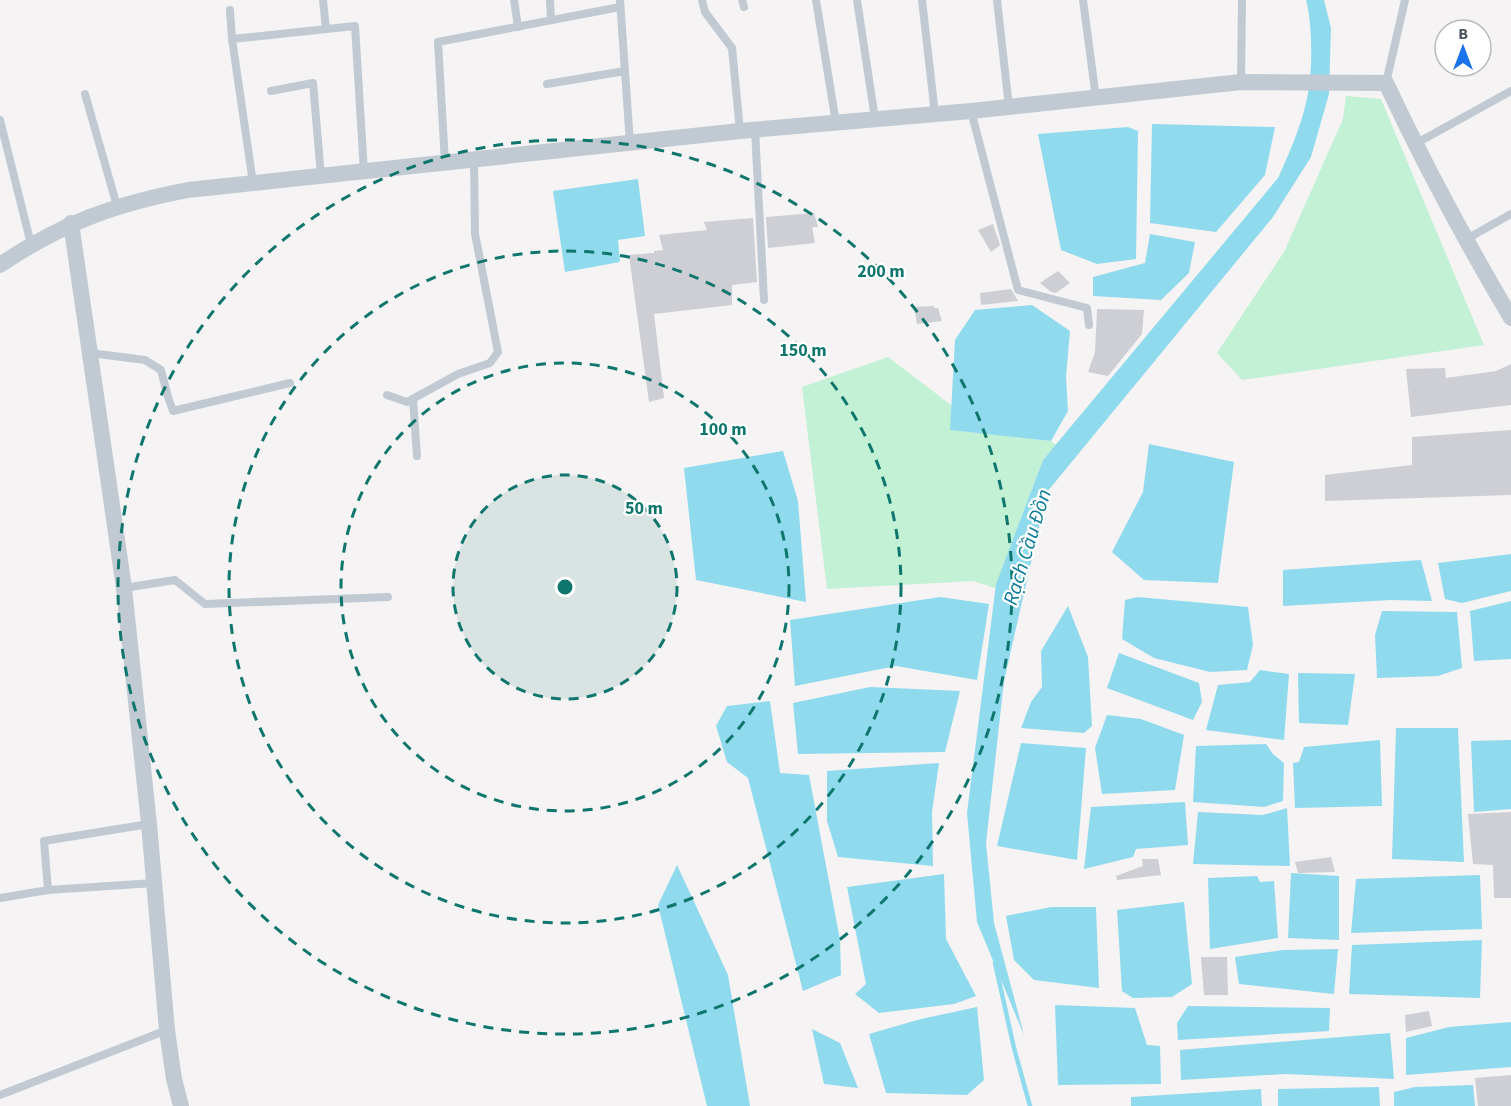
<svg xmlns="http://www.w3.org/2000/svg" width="1511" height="1106" viewBox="0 0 1511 1106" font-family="'Source Sans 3',sans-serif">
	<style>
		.green { fill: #c3f1d5 }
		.water { fill: #90daee }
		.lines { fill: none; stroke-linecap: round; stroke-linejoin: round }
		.stream { stroke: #90daee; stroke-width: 4.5 }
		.building { fill: #cdcfd5 }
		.lane { stroke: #c1cad2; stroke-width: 8 }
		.street { stroke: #c1cad2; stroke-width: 16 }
		.ring { fill: none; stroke: #0f766e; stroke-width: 3; stroke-dasharray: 10 8 }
		.labels { text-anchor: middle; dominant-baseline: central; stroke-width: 4.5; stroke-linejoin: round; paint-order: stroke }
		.water-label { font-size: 21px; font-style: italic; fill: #0c7c9b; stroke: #fff }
		.centre { fill: #0f766e; stroke: #fff; stroke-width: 3 }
		.ring-label { font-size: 18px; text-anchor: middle; font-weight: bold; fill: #0f766e; stroke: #fff; stroke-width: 4.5; stroke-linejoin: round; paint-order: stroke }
	</style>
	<rect width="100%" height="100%" fill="#f5f3f3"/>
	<g class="green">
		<polygon points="1346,96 1381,99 1484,345 1242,380 1217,353 1284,252 1343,119"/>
		<polygon points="888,357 951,405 951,430 1051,441 1056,445 1043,460 995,588 973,581 827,589 802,387"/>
	</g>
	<g class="water">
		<path d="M 1306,0 L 1324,0 L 1331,28 L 1329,94 L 1311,157 L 1273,217 L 1047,492 L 1004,681 L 986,843 L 994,923 L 1024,1035 L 977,922 L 967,813 L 996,584 L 1043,460 L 1278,178 C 1289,154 1300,129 1306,103 C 1313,76 1313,27 1306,0 Z"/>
		<polygon points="1152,124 1275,127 1265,175 1216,232 1150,223"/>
		<polygon points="1128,127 1138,131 1136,259 1097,264 1061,250 1038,134"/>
		<polygon points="638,179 645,236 618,240 620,262 565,272 553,191"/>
		<polygon points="1150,234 1195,242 1189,273 1161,300 1093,296 1093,277 1145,263"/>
		<polygon points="1032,305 1070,331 1066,376 1068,411 1051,441 950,430 955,340 975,310"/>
		<polygon points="1149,444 1234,462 1218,583 1144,580 1112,552 1143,492"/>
		<polygon points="783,451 798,501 806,602 696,580 684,468"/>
		<polygon points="1511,554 1511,591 1462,603 1445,599 1438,563"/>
		<polygon points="1421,560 1432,601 1391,600 1283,606 1283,570"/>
		<polygon points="940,597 989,604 977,680 896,666 795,686 790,620"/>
		<polygon points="1138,597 1248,607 1253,645 1247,670 1210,672 1154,658 1122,639 1125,600"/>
		<polygon points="1511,601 1511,659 1474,661 1470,611"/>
		<polygon points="1068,606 1088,657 1092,726 1084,733 1021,728 1031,702 1042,687 1041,651"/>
		<polygon points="1382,611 1457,612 1462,668 1438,676 1377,678 1375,635"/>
		<polygon points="1119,653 1199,683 1202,702 1193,720 1107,688"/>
		<polygon points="1260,670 1289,674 1284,740 1206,730 1218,685 1250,682"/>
		<polygon points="1298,673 1355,674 1348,725 1299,723"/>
		<polygon points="870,687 960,691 945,752 798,754 793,703"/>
		<polygon points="770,701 780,773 809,775 840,940 841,975 803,991 748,778 727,762 716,726 727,706"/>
		<polygon points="1107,715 1141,719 1184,735 1175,790 1102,794 1095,748"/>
		<polygon points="1396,728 1458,728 1464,862 1392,859"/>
		<polygon points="1380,740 1382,806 1295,808 1293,763 1299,762 1304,747"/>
		<polygon points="1511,740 1511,809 1474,812 1471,741"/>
		<polygon points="1021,743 1086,748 1077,860 997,846"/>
		<polygon points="1266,744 1273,754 1284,763 1283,801 1264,807 1193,802 1196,746"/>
		<polygon points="939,763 932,812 933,866 838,857 827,821 827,771"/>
		<polygon points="1185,802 1188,845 1136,849 1133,857 1084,869 1091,807"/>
		<polygon points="1287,808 1290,866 1193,864 1198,812 1263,815"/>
		<polygon points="677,865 728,975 750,1106 707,1106 658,905"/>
		<polygon points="1291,873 1339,876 1339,940 1288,938"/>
		<polygon points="944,874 946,939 976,996 954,1004 879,1013 855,994 866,984 847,887"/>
		<polygon points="1480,875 1482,929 1351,933 1356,879"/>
		<polygon points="1257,876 1260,882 1274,881 1278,938 1210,949 1208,878"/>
		<polygon points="1184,902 1192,984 1172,997 1133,998 1122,991 1117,910"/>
		<polygon points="1051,907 1096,907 1099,988 1034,980 1014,960 1006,916"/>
		<polygon points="1482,940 1480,998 1349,994 1352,945"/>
		<polygon points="1338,949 1334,994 1239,984 1235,957 1283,950"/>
		<polygon points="1055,1005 1135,1008 1147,1045 1160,1046 1161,1084 1058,1085"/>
		<polygon points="1188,1006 1330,1008 1329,1031 1178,1040 1177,1023"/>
		<polygon points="977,1007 984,1080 967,1095 886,1093 869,1034 921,1019"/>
		<polygon points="1511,1022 1511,1067 1406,1075 1406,1038 1449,1027"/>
		<polygon points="812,1029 840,1043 858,1088 824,1084"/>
		<polygon points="1390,1033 1394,1079 1286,1074 1181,1080 1180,1050"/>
		<polygon points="1473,1085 1475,1106 1394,1106 1394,1092 1415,1087"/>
		<polygon points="1379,1087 1380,1106 1278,1106 1278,1089"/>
		<polygon points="1261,1089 1262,1106 1131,1106 1131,1097"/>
	</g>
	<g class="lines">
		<polyline class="stream" points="995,963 1014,1048 1030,1106"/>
	</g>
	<g class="building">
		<polygon points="814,213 818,227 812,227 815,243 768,248 766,217"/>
		<polygon points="753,218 757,282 732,285 732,305 654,314 664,398 649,402 629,255 654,253 654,251 663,250 659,235 707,230 704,222"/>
		<polygon points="993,224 1000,245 991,252 978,230"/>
		<polygon points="1058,271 1070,283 1056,293 1051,292 1040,283"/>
		<polygon points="1011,289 1018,301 981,305 980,293"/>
		<polygon points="934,306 934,308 938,308 942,321 917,324 914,307"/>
		<polygon points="1097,309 1144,310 1142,334 1108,376 1088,372 1095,352"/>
		<polygon points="1511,364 1511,405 1411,417 1406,369 1445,368 1446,378 1496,371"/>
		<polygon points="1511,430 1511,495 1325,501 1325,475 1412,465 1412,437"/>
		<polygon points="1511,812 1511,898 1494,898 1493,865 1473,864 1468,814"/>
		<polygon points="1331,857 1335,872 1298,873 1295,862"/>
		<polygon points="1142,859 1158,859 1161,875 1117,880 1116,876 1143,866"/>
		<polygon points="1201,957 1227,957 1228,995 1204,995"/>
		<polygon points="1429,1011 1432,1026 1406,1032 1405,1015"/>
		<polygon points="1511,1075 1511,1106 1478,1106 1475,1078"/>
	</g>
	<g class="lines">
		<g class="lane">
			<polyline points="323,0 326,29"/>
			<polyline points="514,0 518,27"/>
			<polyline points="550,0 551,20"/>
			<polyline points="620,0 630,143"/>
			<polyline points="702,0 705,12 732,48 740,131"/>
			<polyline points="742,0 744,7"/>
			<polyline points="816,0 836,123"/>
			<polyline points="857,0 875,119"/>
			<polyline points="922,0 935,114"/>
			<polyline points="997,0 1009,107"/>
			<polyline points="1083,0 1096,98"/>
			<polyline points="230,10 232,39 355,26 364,172"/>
			<polyline points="232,39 253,183"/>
			<polyline points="1241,82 1242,0"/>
			<polyline points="1386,83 1405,0"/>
			<polyline points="547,84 625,71"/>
			<polyline points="271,91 313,83 321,176"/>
			<polyline points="85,94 117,206"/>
			<polyline points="971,111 1018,290 1087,308 1089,325"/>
			<polyline points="0,120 31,244"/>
			<polyline points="755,130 764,300"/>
			<polyline points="1415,144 1511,91"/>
			<polyline points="445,163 438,42 620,7"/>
			<polyline points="1465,240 1511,214"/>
			<polyline points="90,353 145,360 161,370 168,397 173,411 290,383"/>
			<polyline points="387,395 407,402 458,374 490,363 498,352 475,234 474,160"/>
			<polyline points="413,399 417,456"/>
			<polyline points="124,588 175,580 205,604 388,597"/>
			<polyline points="48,890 44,841 149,824"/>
			<polyline points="0,898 48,890 154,883"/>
			<polyline points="0,1095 167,1030"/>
		</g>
		<g class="street">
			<polyline points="71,223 124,588 149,824 167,1030 174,1079 181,1106"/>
			<path d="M 0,265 C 62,223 115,204 188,190 L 740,131 L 971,111 L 1241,82 L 1386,83 C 1424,164 1466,242 1511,318"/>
		</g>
	</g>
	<circle cx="565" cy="587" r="112" fill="#0f766e" fill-opacity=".12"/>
	<g class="ring">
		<circle cx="565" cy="587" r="112"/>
		<circle cx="565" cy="587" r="224"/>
		<circle cx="565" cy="587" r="336"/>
		<circle cx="565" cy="587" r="447"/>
	</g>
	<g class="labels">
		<g class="water-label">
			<text transform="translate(1027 547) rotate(-73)">Rạch Cầu Đồn</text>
		</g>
	</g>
	<circle cx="565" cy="587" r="9" class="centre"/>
	<g class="ring-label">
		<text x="881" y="277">200 m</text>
		<text x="803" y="356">150 m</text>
		<text x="723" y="435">100 m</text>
		<text x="644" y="514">50 m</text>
	</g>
	<g transform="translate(1463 48)"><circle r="28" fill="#ffffff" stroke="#b7bbc0" stroke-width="1.5"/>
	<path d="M0-4.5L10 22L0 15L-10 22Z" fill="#1a73e8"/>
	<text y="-9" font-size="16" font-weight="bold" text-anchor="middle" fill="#4a5661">B</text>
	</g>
</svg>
